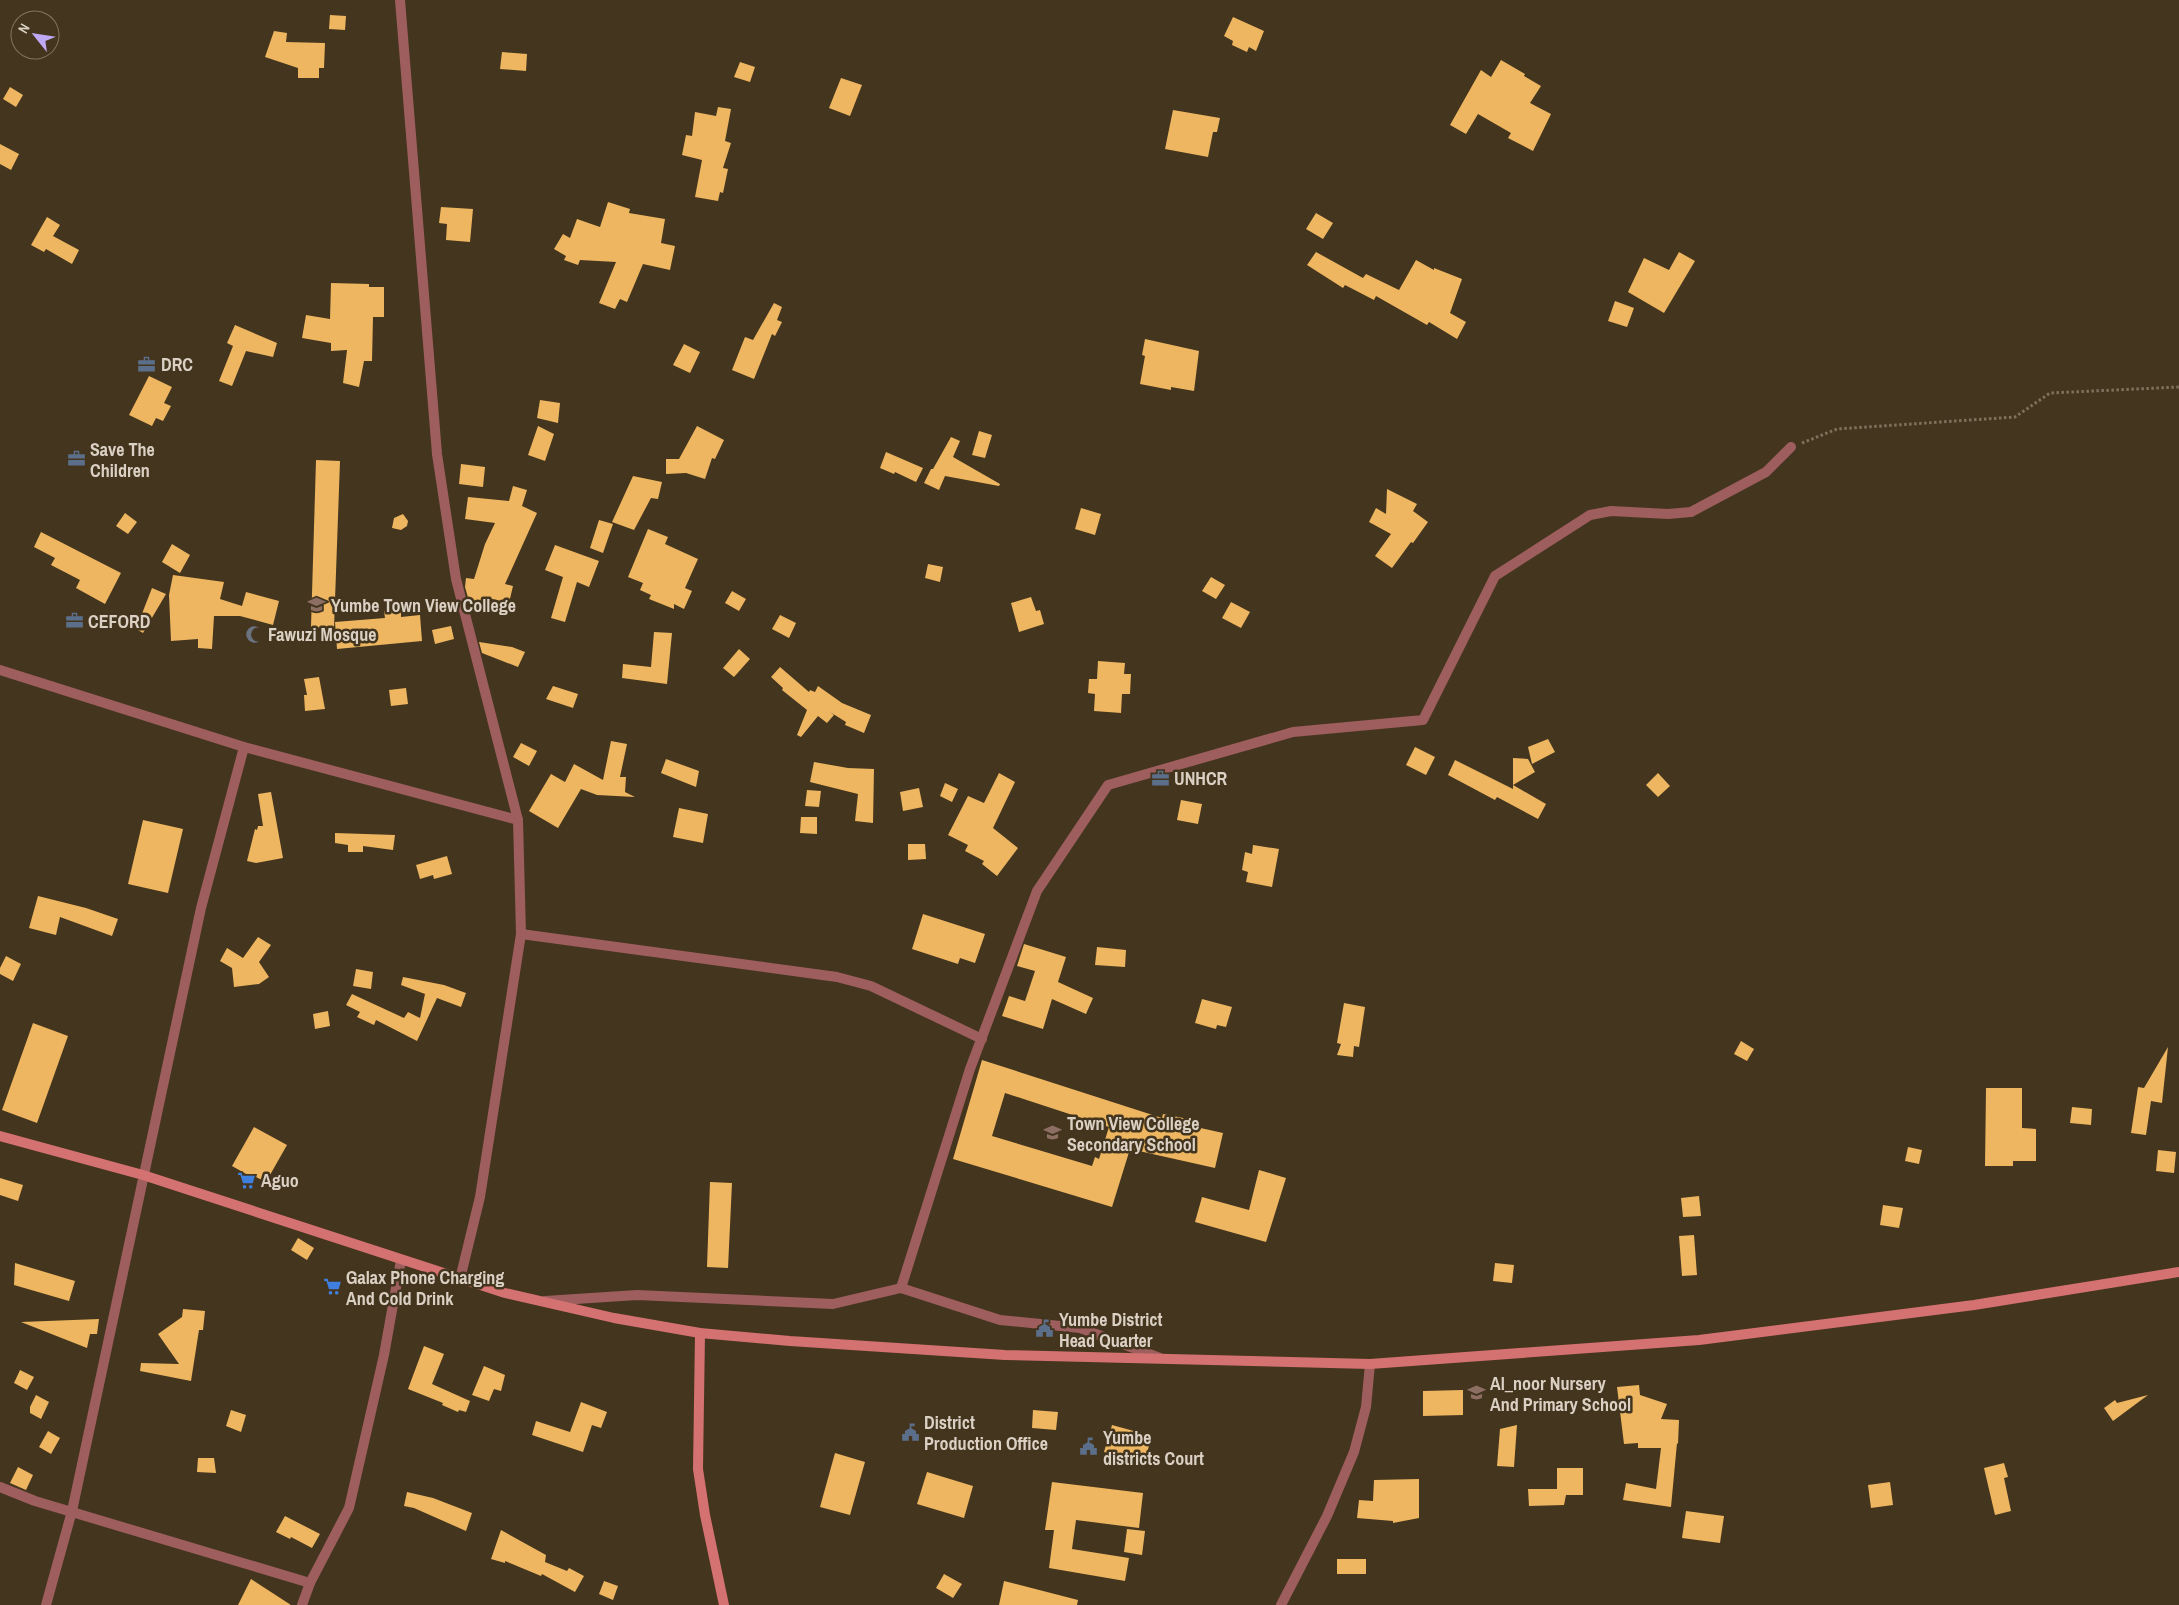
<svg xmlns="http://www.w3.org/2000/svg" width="2179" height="1605" viewBox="0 0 2179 1605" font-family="'Archivo Narrow',sans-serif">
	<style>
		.building { fill: #eeb660; fill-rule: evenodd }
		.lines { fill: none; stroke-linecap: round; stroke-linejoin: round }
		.path { stroke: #7e715e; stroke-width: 3; stroke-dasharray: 2.5 2.5; stroke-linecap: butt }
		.street { stroke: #9d5e5d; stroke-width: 10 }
		.secondary { stroke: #d47171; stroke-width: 10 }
		.labels { text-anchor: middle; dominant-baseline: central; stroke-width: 5; stroke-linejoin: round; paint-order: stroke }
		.poi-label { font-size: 18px; font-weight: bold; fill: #dad0c3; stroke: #44351e; text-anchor: start }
	</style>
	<rect width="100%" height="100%" fill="#44351e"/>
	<g class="building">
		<polygon points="330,15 346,16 345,30 329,29"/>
		<polygon points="1233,17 1264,31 1256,51 1249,47 1247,52 1232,45 1233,41 1224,36"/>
		<polygon points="274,31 287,33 286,42 325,43 324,68 319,68 319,78 298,78 298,68 265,57"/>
		<polygon points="502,52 527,54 526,71 500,69"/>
		<polygon points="1501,60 1525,74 1524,76 1541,86 1530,103 1551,114 1533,151 1508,138 1511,133 1478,114 1466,134 1450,125 1481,70 1491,77"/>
		<polygon points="740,62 755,67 750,82 734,77"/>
		<polygon points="841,78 862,85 850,116 829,108"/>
		<polygon points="10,87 23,95 16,107 3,99"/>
		<polygon points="718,107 731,109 725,141 731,143 723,168 728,169 723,193 720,192 718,201 695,197 702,160 682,155 686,135 692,136 695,112 716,116"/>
		<polygon points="1173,110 1220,118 1217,132 1213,132 1208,157 1165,149"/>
		<polygon points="0,144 19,154 11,170 0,164"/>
		<polygon points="608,202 630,209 629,213 665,219 661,243 675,246 670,270 643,264 627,302 620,299 615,309 599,303 616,262 580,260 578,265 564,260 566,256 554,249 563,234 570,238 577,219 600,227"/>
		<polygon points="441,207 473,209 470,242 446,240 447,224 439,223"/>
		<polygon points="1316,213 1333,223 1323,239 1306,229"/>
		<polygon points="47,217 60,225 53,236 79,250 72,264 46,249 44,252 31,245"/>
		<polygon points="1316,252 1363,278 1366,274 1399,290 1416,260 1434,270 1434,268 1462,279 1450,313 1466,322 1457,339 1429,322 1427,325 1376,296 1374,300 1345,285 1343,288 1307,265"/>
		<polygon points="1679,252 1695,261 1664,313 1628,292 1644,258 1669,270"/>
		<polygon points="331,283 369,284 369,287 384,287 384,317 373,317 372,361 364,361 359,387 343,383 347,350 331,351 331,343 302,338 306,315 330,319"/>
		<polygon points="1615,301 1634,308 1627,327 1608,321"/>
		<polygon points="774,303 782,307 777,320 782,322 775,336 772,334 754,379 732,370 745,337 753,340"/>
		<polygon points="235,325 277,343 273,357 246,351 232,386 219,381 233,346 227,343"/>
		<polygon points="1145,339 1199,351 1194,391 1171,387 1171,390 1140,384 1145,356 1142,355"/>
		<polygon points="684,344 700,352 690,373 673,365"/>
		<polygon points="149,376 172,387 164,403 171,406 163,421 156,418 152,426 129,415"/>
		<polygon points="540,400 560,403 558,423 537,418"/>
		<polygon points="538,426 554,434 545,461 528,455"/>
		<polygon points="697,426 724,440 715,459 712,458 705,479 686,473 666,474 666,459 679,459"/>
		<polygon points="979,431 992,435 985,458 972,455"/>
		<polygon points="951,437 960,441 953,457 1000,484 999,486 945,476 939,490 924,483 931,469 933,469"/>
		<polygon points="886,452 923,468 916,482 895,472 894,474 880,468"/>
		<polygon points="316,460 340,461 334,628 311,627"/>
		<polygon points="461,464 485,467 483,487 459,484"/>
		<polygon points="633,476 662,482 658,499 651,498 634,530 612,522"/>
		<polygon points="513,486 527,490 522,506 537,513 505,584 513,586 509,603 484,597 483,603 469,601 465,587 466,578 474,579 485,544 495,523 465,519 468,497 509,501"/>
		<polygon points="1387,489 1417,504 1413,511 1428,522 1413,543 1411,542 1392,568 1375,556 1391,534 1369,522 1376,508 1386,514"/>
		<polygon points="1081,508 1101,514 1095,535 1075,529"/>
		<polygon points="125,513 137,522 128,534 116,526"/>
		<polygon points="403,514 408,521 407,526 401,530 392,528 394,518"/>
		<polygon points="599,520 613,524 603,553 590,548"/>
		<polygon points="648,529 668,537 665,544 698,559 685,588 692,591 684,609 674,604 674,609 649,599 651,595 640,590 643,583 628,577"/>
		<polygon points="41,532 121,573 105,604 76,588 80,580 51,565 55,558 34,547"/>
		<polygon points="172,544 190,555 180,573 162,562"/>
		<polygon points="555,545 599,561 589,587 577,582 565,622 551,618 563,577 545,570"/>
		<polygon points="928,564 943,567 940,582 925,578"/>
		<polygon points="173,575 224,582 220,599 242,606 246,592 279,601 273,625 240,616 214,616 212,649 198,648 198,639 171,641 169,595"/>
		<polygon points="1211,577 1225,585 1216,599 1202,591"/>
		<polygon points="152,588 166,594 143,633 136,629"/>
		<polygon points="732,591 746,599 739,611 725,603"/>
		<polygon points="1031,597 1036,611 1040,610 1044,624 1019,632 1011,603"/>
		<polygon points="1231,602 1250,612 1241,628 1222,618"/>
		<polygon points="401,610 401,617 420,615 422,641 337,649 335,622 385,618 384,611"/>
		<polygon points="780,615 796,623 789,638 772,629"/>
		<polygon points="451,626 454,639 435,644 432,630"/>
		<polygon points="654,632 672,633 667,684 622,678 623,664 651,667"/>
		<polygon points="479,642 512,647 525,652 518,667 482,653"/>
		<polygon points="739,649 750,659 734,677 723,668"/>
		<polygon points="1098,661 1125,663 1124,674 1131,674 1130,694 1122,694 1121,713 1094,711 1095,694 1088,693 1089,679 1097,679"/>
		<polygon points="780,667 809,692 810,690 815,692 818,686 842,703 871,715 864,733 845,725 846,722 830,712 834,715 827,723 818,716 801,737 797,735 807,710 782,690 783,688 771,677"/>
		<polygon points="319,677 325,709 305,711 304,695 307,695 304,679"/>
		<polygon points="553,686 578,694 573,708 546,699"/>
		<polygon points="406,688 408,704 391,706 389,690"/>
		<polygon points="1548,739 1555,752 1532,764 1528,747"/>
		<polygon points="611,741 627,744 620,777 626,777 625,792 635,797 597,795 581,789 558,828 529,811 551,774 565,782 574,764 603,780"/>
		<polygon points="521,743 537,751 529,766 513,757"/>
		<polygon points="1415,747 1435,757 1426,775 1406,765"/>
		<polygon points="1513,758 1528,759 1535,772 1513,785"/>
		<polygon points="666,759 699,771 696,787 661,773"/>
		<polygon points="1455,760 1513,789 1513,785 1546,804 1538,819 1497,797 1495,800 1448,775"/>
		<polygon points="814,762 848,768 874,769 873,823 855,821 858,794 810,782"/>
		<polygon points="999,773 1015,782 993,828 1018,848 997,876 982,864 984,861 965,851 968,845 948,835 968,796 984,803"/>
		<polygon points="1658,773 1670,786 1658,797 1646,785"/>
		<polygon points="945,783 958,789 952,802 940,796"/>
		<polygon points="919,788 923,807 903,811 900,792"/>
		<polygon points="807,790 821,791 819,807 805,806"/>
		<polygon points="271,792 283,858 256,863 247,861 255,829 257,830 258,826 263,826 258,794"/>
		<polygon points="1181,800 1202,804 1198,824 1177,820"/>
		<polygon points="679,808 708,814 703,843 673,837"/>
		<polygon points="801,817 817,817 817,834 800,833"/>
		<polygon points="143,820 183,829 168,893 128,884"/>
		<polygon points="335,833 395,835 393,850 363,846 363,852 348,852 348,845 335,843"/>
		<polygon points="908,844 925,844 926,859 908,860"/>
		<polygon points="1253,845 1279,849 1272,887 1246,882 1248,872 1242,870 1245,852 1252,854"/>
		<polygon points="447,856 452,874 434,879 433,875 420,879 416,865"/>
		<polygon points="38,896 86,908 118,919 112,936 60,917 56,935 29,928"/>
		<polygon points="923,914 985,934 975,963 960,958 958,964 912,949"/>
		<polygon points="258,937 271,945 259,962 269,977 259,984 234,987 232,968 220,961 227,948 243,958"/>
		<polygon points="1024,944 1066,957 1058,982 1093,998 1086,1014 1052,999 1043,1029 1002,1016 1009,996 1025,1001 1035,971 1017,966"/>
		<polygon points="1097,947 1126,950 1125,967 1095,965"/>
		<polygon points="6,956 21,964 13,981 0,974 0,968"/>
		<polygon points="356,969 373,972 371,989 353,986"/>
		<polygon points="403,977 444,985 466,993 461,1007 437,998 417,1041 376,1020 374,1025 357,1017 360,1012 346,1005 352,994 404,1018 408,1012 420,1018 425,994 401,985"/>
		<polygon points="1202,999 1232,1007 1226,1027 1217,1025 1216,1029 1195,1023"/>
		<polygon points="1344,1003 1365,1007 1359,1047 1354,1046 1353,1057 1337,1055 1341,1044 1337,1043"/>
		<polygon points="328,1011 330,1026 315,1029 313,1014"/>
		<polygon points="33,1023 68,1036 37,1123 2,1110"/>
		<polygon points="1741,1041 1754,1049 1747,1061 1734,1054"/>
		<polygon points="2168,1047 2162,1103 2151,1101 2146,1135 2131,1133 2138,1087 2144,1088"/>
		<path d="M 982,1060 L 1162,1118 L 1163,1114 L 1198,1121 L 1196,1127 L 1223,1133 L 1215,1168 L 1130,1149 L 1112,1207 L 953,1159 ZM 1005,1093 L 1109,1127 L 1099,1159 L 1095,1157 L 1092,1166 L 992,1136 Z"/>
		<polygon points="1986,1088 2022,1088 2022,1128 2036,1129 2036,1161 2013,1161 2013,1166 1985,1166"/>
		<polygon points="2072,1107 2092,1109 2091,1125 2070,1123"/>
		<polygon points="254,1127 287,1145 266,1182 256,1177 255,1179 232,1166"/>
		<polygon points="1908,1147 1922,1150 1919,1164 1905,1161"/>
		<polygon points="2158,1150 2176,1152 2174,1173 2156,1171"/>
		<polygon points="1259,1170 1286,1178 1266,1242 1195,1222 1202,1197 1249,1210"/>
		<polygon points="0,1178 23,1185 18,1201 0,1195"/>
		<polygon points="710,1182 732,1183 728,1268 707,1267"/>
		<polygon points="1699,1196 1701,1216 1683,1217 1681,1198"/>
		<polygon points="1883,1205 1903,1208 1899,1228 1880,1225"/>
		<polygon points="1694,1235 1697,1275 1682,1276 1679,1236"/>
		<polygon points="298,1238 314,1248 307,1260 291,1250"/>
		<polygon points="15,1263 75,1281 69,1301 14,1285"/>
		<polygon points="1495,1263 1514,1265 1512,1283 1493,1281"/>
		<polygon points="183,1309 205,1311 203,1330 199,1330 191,1381 140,1371 141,1363 179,1364 158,1334 182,1317"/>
		<polygon points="99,1319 97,1334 90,1334 87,1348 21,1322"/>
		<polygon points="424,1346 444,1354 432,1384 470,1401 466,1412 459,1410 458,1412 442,1405 443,1403 408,1389"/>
		<polygon points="484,1366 505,1375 501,1391 494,1389 489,1401 472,1395"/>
		<polygon points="20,1370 34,1377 27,1390 14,1383"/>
		<polygon points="1639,1385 1640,1395 1667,1404 1661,1419 1679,1420 1678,1444 1677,1443 1671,1507 1623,1500 1626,1483 1656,1489 1661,1448 1638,1448 1638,1443 1624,1444 1617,1387"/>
		<polygon points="1463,1390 1463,1415 1423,1416 1423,1391"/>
		<polygon points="36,1395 49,1402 41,1419 30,1413 30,1407"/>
		<polygon points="2148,1395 2113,1421 2104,1408 2115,1400 2117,1403"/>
		<polygon points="581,1402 607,1412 601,1428 592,1425 583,1452 532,1435 536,1421 570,1432"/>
		<polygon points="231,1410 246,1415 241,1432 226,1426"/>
		<polygon points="1033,1410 1058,1412 1056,1430 1032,1428"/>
		<polygon points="1112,1425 1152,1436 1144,1463 1104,1452"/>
		<polygon points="1517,1425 1514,1467 1497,1466 1500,1429"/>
		<polygon points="48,1431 60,1438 51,1454 39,1447"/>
		<polygon points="835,1453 865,1462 850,1515 820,1507"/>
		<polygon points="198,1458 214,1458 216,1473 197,1472"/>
		<polygon points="2004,1463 2008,1477 2004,1478 2011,1511 1995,1515 1984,1468"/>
		<polygon points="18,1467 33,1475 26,1490 10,1483"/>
		<polygon points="1557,1468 1583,1468 1583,1495 1566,1495 1564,1505 1529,1506 1528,1489 1557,1489"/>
		<polygon points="927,1472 973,1486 964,1518 917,1504"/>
		<polygon points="1419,1479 1419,1518 1393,1523 1393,1521 1357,1518 1359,1500 1373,1501 1374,1480"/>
		<polygon points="1052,1482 1143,1493 1139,1528 1076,1520 1072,1549 1129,1558 1125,1581 1049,1568 1054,1530 1045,1530"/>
		<polygon points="1890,1482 1893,1505 1871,1508 1868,1485"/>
		<polygon points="407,1492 433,1498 472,1513 466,1531 414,1508 404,1506"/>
		<polygon points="1686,1511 1724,1516 1720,1543 1682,1538"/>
		<polygon points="285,1516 320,1534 312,1548 291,1537 290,1539 276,1532"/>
		<polygon points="1127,1529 1145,1531 1142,1555 1124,1552"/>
		<polygon points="501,1530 546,1555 545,1562 567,1571 569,1568 584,1576 575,1592 542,1574 541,1576 505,1561 505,1563 491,1559"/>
		<rect x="1337" y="1559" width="29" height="15"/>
		<polygon points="944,1574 962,1584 953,1598 936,1588"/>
		<polygon points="251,1579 291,1605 238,1605"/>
		<polygon points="604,1581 618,1586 613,1600 599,1594"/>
		<polygon points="1004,1581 1078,1600 1077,1605 999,1605"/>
	</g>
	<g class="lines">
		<polyline class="path" points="1802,443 1837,429 2015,417 2050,393 2179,387"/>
		<g class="street">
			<polyline points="400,0 437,454 456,579 518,820 521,934 480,1197 460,1279"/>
			<polyline points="0,670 244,747 518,820"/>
			<polyline points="521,934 837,977 871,986 982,1039"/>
			<polyline points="901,1288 970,1069 1037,891 1108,785 1293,732 1423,720 1495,576 1590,515 1611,511 1668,514 1691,512 1766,472 1791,447"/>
			<polyline points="545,1301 637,1295 833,1304 901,1288 1000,1320 1080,1328 1160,1358"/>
			<polyline points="0,1487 35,1501 310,1583"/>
			<polyline points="46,1605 72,1511 201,908 244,747"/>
			<polyline points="302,1605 310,1583 349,1508 384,1355 401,1260"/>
			<polyline points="1281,1605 1327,1516 1354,1452 1366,1407 1370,1364"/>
		</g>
		<g class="secondary">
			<polyline points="0,1136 143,1175 505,1293 614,1318 700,1333 790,1341 1005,1355 1370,1364 1699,1340 1974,1305 2179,1272"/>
			<polyline points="700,1333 698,1469 705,1515 724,1605"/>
		</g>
	</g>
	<defs>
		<symbol id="office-bare" viewBox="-9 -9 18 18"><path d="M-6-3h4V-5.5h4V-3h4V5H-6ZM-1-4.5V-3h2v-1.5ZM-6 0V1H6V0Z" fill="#5c6f8a" stroke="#44351e" stroke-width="2.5" paint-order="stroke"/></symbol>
		<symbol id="school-bare" viewBox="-9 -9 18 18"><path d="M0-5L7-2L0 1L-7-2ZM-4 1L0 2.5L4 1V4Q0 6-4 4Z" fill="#8d6e63" stroke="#44351e" stroke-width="2.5" paint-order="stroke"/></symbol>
		<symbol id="mosque-bare" viewBox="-9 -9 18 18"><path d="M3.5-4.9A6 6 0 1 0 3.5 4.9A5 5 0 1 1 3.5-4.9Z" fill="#6b7280" stroke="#44351e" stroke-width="2.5" paint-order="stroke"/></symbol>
		<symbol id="supermarket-bare" viewBox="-9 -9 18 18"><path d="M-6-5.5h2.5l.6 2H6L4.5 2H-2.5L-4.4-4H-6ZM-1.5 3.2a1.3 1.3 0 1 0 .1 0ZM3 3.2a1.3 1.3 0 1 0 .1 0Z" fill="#3f7fe0" stroke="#44351e" stroke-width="2.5" paint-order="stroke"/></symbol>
		<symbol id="civic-bare" viewBox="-9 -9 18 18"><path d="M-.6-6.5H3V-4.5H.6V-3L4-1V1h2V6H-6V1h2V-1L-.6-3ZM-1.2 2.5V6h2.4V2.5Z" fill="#5c6f8a" stroke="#44351e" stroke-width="2.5" paint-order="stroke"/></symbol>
	</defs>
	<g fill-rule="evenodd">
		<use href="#office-bare" x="134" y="352" width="25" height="25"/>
		<use href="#office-bare" x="64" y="446" width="25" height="25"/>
		<use href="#school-bare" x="304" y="592" width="25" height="25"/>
		<use href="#office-bare" x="62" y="608" width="25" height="25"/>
		<use href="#mosque-bare" x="242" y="622" width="25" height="25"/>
		<use href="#office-bare" x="1148" y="766" width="25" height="25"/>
		<use href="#school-bare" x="1040" y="1120" width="25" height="25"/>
		<use href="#supermarket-bare" x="234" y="1168" width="25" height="25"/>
		<use href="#supermarket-bare" x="320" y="1274" width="25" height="25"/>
		<use href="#civic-bare" x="1032" y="1316" width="25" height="25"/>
		<use href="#school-bare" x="1464" y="1380" width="25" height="25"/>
		<use href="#civic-bare" x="898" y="1420" width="25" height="25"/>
		<use href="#civic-bare" x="1076" y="1434" width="25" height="25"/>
	</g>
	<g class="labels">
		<g class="poi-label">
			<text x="161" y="364">DRC</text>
			<text x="90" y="449">Save The<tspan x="90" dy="21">Children</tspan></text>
			<text x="331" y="605">Yumbe Town View College</text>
			<text x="88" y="621">CEFORD</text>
			<text x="268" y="634">Fawuzi Mosque</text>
			<text x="1174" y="778">UNHCR</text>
			<text x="1067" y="1123">Town View College<tspan x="1067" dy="21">Secondary School</tspan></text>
			<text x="261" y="1180">Aguo</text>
			<text x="346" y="1277">Galax Phone Charging<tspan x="346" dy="21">And Cold Drink</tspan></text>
			<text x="1059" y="1319">Yumbe District<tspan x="1059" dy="21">Head Quarter</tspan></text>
			<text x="1490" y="1383">Al_noor Nursery<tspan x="1490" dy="21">And Primary School</tspan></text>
			<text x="924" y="1422">District<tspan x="924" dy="21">Production Office</tspan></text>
			<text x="1103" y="1437">Yumbe<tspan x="1103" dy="21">districts Court</tspan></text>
		</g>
	</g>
	<g transform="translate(35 35) rotate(300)"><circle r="24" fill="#44351e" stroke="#807360"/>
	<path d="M0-4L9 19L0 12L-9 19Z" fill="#bfa8f4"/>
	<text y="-8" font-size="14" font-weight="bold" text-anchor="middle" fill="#dad0c3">N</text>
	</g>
</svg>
